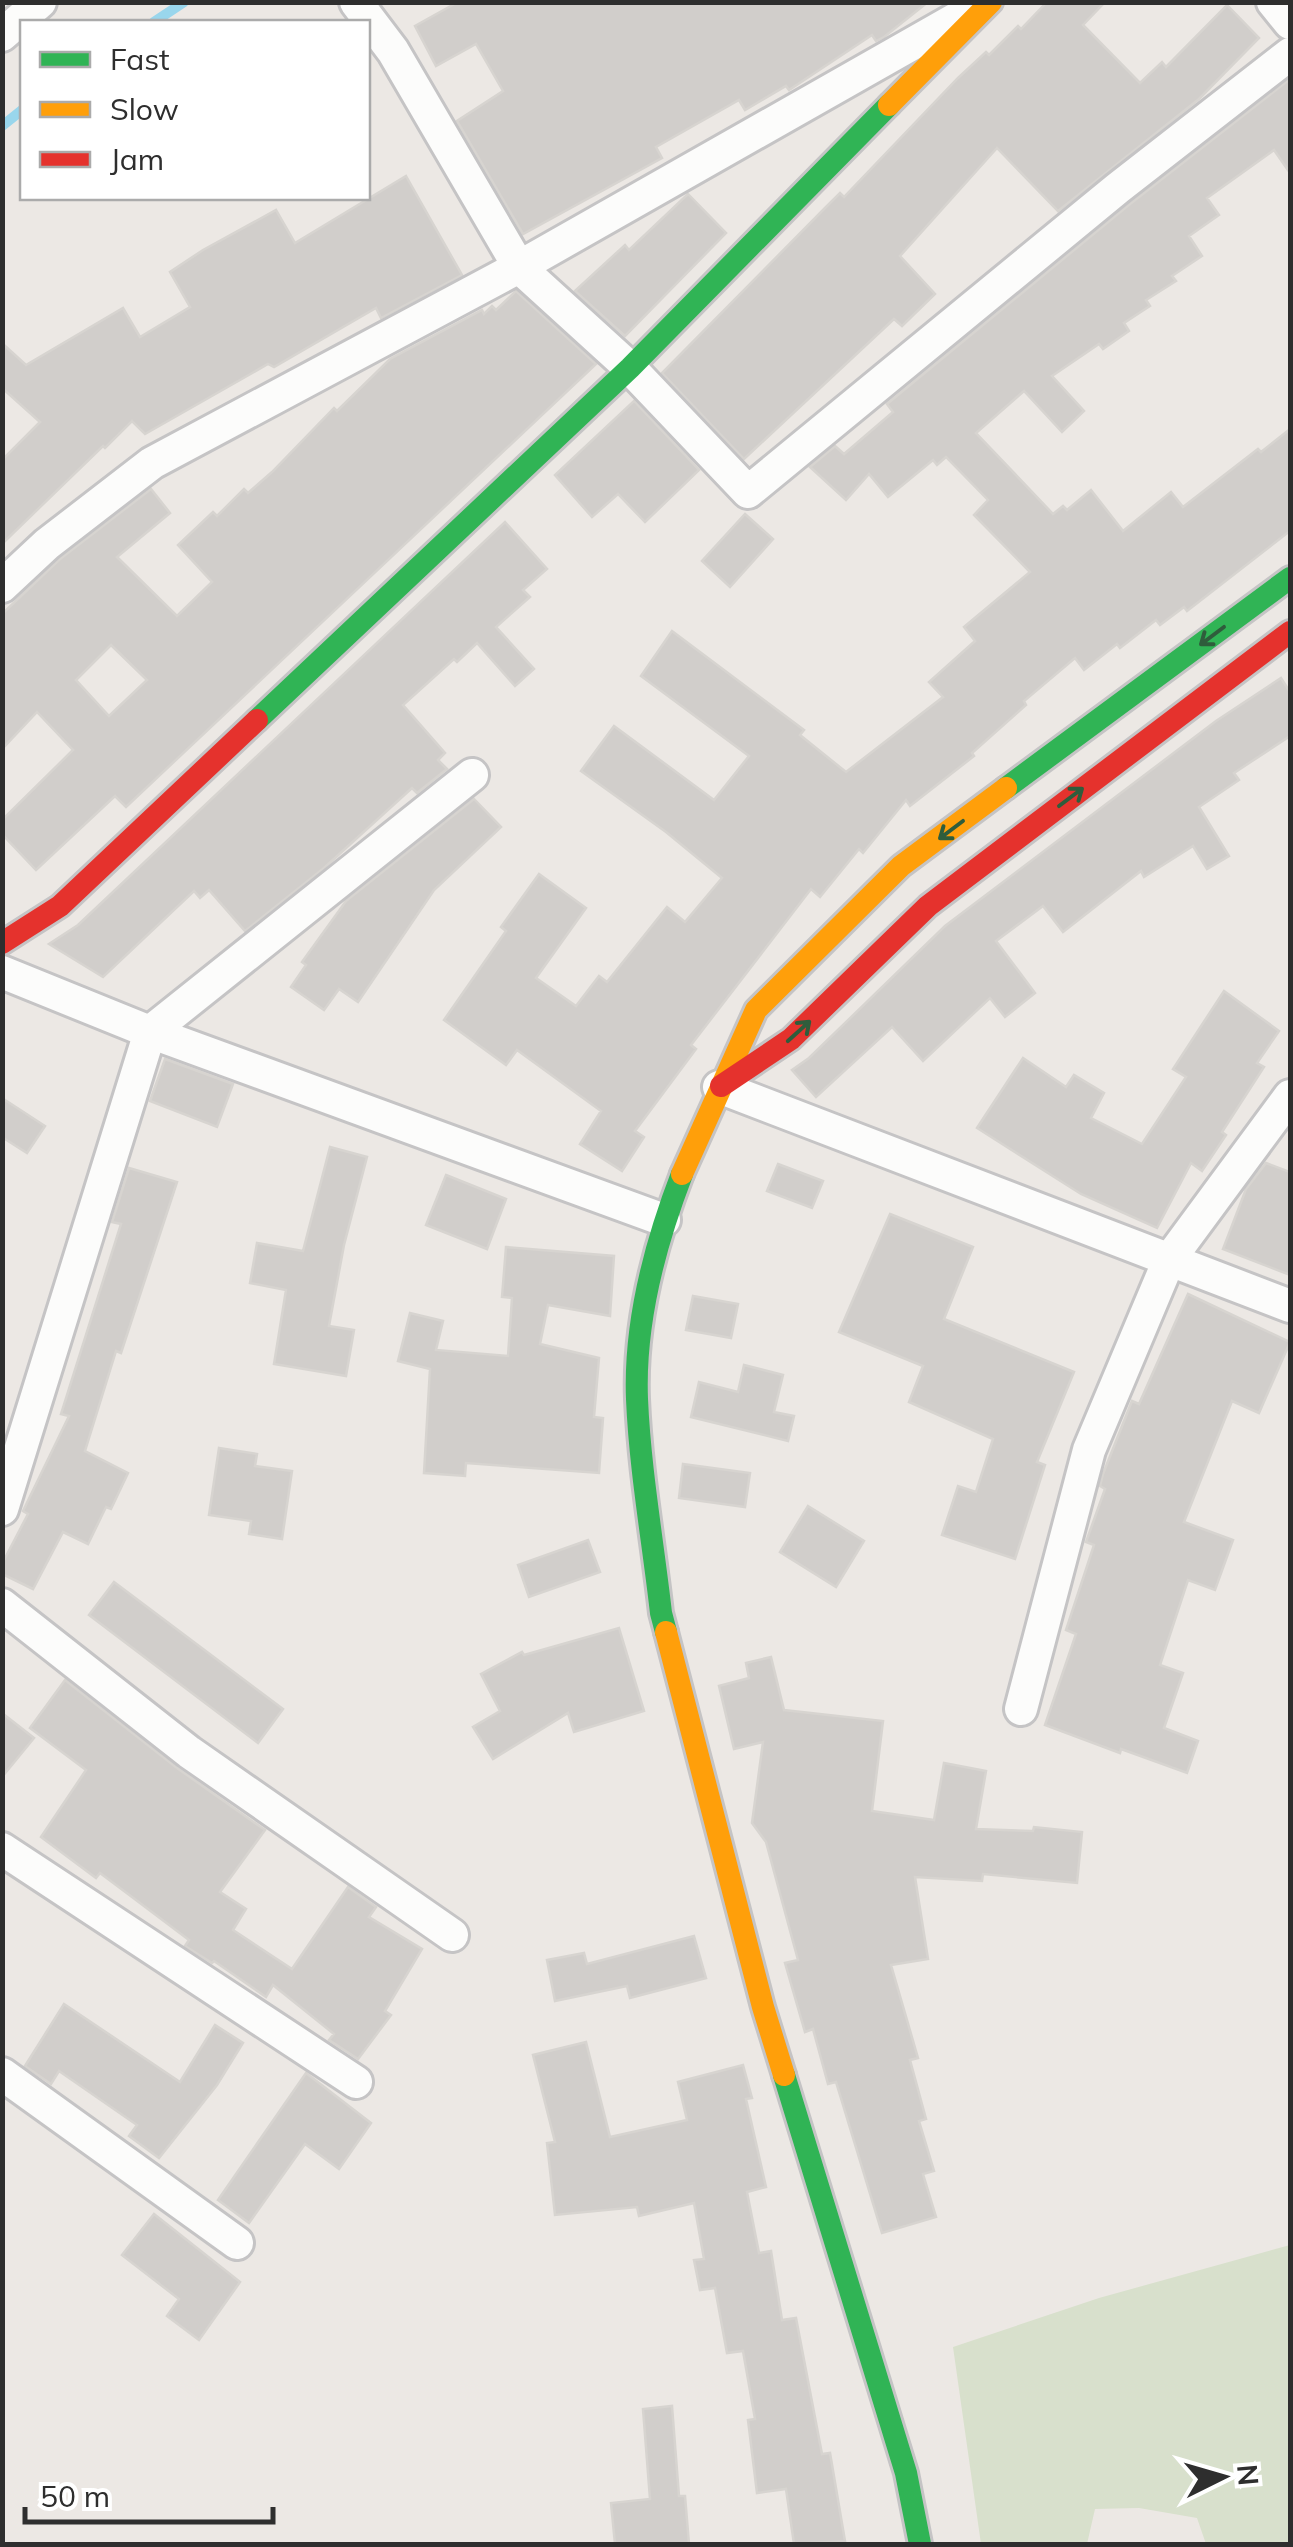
<svg xmlns="http://www.w3.org/2000/svg" width="1293" height="2547" viewBox="0 0 1293 2547" font-family="Mulish,sans-serif">
	<style>
		.cemetery { fill: #d8e0cc }
		.lines { fill: none; stroke-linecap: round; stroke-linejoin: round }
		.stream { stroke: #99d6ec; stroke-width: 10 }
		.building { fill: #d1cecb; stroke: #d7d4d0; stroke-width: 2.5; fill-rule: evenodd }
		.street-casing { stroke: #c5c4c5; stroke-width: 38 }
		.fast-casing { stroke: #c5c4c5; stroke-width: 28 }
		.slow-casing { stroke: #c5c4c5; stroke-width: 28 }
		.jam-casing { stroke: #c5c4c5; stroke-width: 28 }
		.street { stroke: #fcfcfb; stroke-width: 32 }
		.fast { stroke: #30b455; stroke-width: 22 }
		.slow { stroke: #ff9f0a; stroke-width: 22 }
		.jam { stroke: #e5322d; stroke-width: 22 }
		.oneway { stroke: #2f5d3c }
	</style>
	<rect width="100%" height="100%" fill="#ece8e4"/>
	<polygon class="cemetery" points="1290,2245 1290,2544 1206,2544 1197,2518 1139,2508 1095,2509 1087,2544 981,2544 953,2347 1099,2298"/>
	<g class="lines">
		<g class="stream">
			<polyline points="154,22 184,2"/>
			<polyline points="2,126 22,110"/>
		</g>
	</g>
	<g class="building">
		<polygon points="458,2 928,2 884,37 876,41 872,35 789,90 786,86 745,110 739,100 656,147 662,158 523,234 457,121 503,91 476,44 436,66 415,26"/>
		<polygon points="1047,2 1105,2 1083,25 1140,83 1162,62 1166,67 1227,5 1259,38 1199,99 1058,211 997,148 900,256 935,294 902,326 894,319 744,459 662,373 825,208 840,193 844,197 958,78 986,52 989,55 1018,26 1021,29"/>
		<polygon points="1290,79 1290,173 1274,150 1207,198 1219,215 1189,236 1202,256 1172,276 1176,281 1146,300 1150,306 1124,323 1129,331 1103,349 1099,344 1052,376 1084,411 1062,432 1024,391 976,433 1053,514 1063,506 1067,510 1091,490 1123,531 1171,492 1183,507 1258,449 1261,452 1290,429 1290,531 1187,611 1184,607 1160,625 1156,620 1120,648 1117,644 1084,670 1075,658 1024,701 1026,705 972,753 974,756 910,806 906,800 863,853 859,849 820,897 811,889 691,1045 696,1049 635,1131 644,1137 622,1171 580,1144 601,1111 517,1050 506,1065 444,1020 506,931 501,927 539,874 586,908 536,978 576,1006 599,976 607,982 667,907 685,922 722,878 666,832 581,771 614,726 714,800 749,756 641,676 672,631 804,730 800,735 846,772 943,697 929,682 975,641 964,627 1030,572 974,515 988,500 946,457 937,465 933,460 888,497 869,474 846,500 810,467 835,446 844,454 893,412 887,404 1130,204"/>
		<polygon points="406,176 462,275 381,318 376,308 274,367 268,364 145,434 132,421 105,448 103,446 2,544 2,460 40,422 2,388 2,343 26,365 123,308 140,337 190,307 170,272 203,250 276,210 295,243"/>
		<polygon points="688,194 726,233 625,336 575,291 625,245 629,250"/>
		<path d="M 516,291 L 596,364 L 126,807 L 115,796 L 36,870 L 2,834 L 2,820 L 73,750 L 37,712 L 2,749 L 2,614 L 60,559 L 151,489 L 170,513 L 117,557 L 177,616 L 212,582 L 178,545 L 213,512 L 217,516 L 244,489 L 248,493 L 272,472 L 334,408 L 337,411 L 390,359 L 482,310 L 484,314 L 492,306 L 496,310 ZM 111,645 L 147,680 L 109,716 L 76,680 Z"/>
		<polygon points="634,401 699,470 645,522 618,494 592,517 555,475"/>
		<polygon points="745,514 773,539 730,587 702,561"/>
		<polygon points="505,522 547,569 523,590 530,597 496,627 534,669 515,686 477,643 457,662 454,659 403,705 445,753 438,760 447,769 417,793 412,788 324,868 245,931 209,890 200,898 194,891 103,977 49,944 78,925"/>
		<polygon points="1281,678 1290,692 1290,736 1234,773 1239,780 1199,807 1229,856 1207,869 1193,846 1144,877 1141,871 1063,932 1043,906 996,941 1035,993 1005,1017 990,998 923,1061 892,1027 816,1097 792,1070 809,1058 945,926 1216,721"/>
		<polygon points="474,799 501,827 434,890 358,1002 339,989 324,1010 291,987 306,965 302,962 346,901"/>
		<polygon points="1224,991 1279,1031 1257,1063 1264,1067 1222,1132 1226,1135 1202,1171 1191,1163 1157,1228 1081,1194 977,1128 1023,1058 1066,1087 1074,1075 1104,1093 1091,1118 1142,1144 1186,1077 1173,1069"/>
		<polygon points="165,1059 233,1084 217,1127 150,1101"/>
		<polygon points="2,1098 45,1126 27,1153 2,1137"/>
		<polygon points="330,1147 367,1157 344,1245 329,1326 354,1330 346,1376 274,1364 286,1290 250,1283 257,1243 303,1251"/>
		<polygon points="1266,1163 1290,1172 1290,1275 1223,1249 1246,1189"/>
		<polygon points="778,1164 823,1181 812,1208 767,1191"/>
		<polygon points="129,1168 177,1182 121,1353 116,1351 85,1451 128,1473 111,1509 106,1507 88,1544 63,1532 33,1589 2,1574 2,1564 28,1514 23,1511 69,1416 61,1414 121,1224 112,1222"/>
		<polygon points="446,1175 506,1199 487,1249 426,1225"/>
		<polygon points="890,1214 973,1247 944,1319 1074,1372 1037,1462 1045,1465 1015,1559 942,1535 958,1486 976,1492 993,1439 909,1402 923,1366 839,1332"/>
		<polygon points="506,1247 614,1256 610,1316 548,1305 540,1344 599,1358 594,1417 603,1418 599,1473 466,1463 465,1476 424,1473 430,1369 398,1361 410,1313 443,1321 436,1350 508,1356 512,1298 502,1297"/>
		<polygon points="1188,1294 1290,1342 1259,1413 1232,1401 1184,1522 1233,1540 1215,1590 1188,1580 1160,1665 1183,1673 1164,1728 1198,1741 1187,1773 1121,1749 1120,1753 1045,1725 1076,1634 1066,1630 1094,1545 1086,1542 1105,1489 1100,1486 1103,1474 1132,1401 1139,1404"/>
		<polygon points="693,1296 738,1304 731,1338 686,1330"/>
		<polygon points="744,1365 783,1375 774,1412 794,1416 788,1441 691,1417 699,1382 738,1392"/>
		<polygon points="219,1448 257,1454 255,1466 292,1471 282,1539 249,1534 251,1521 209,1515"/>
		<polygon points="683,1464 750,1473 745,1507 679,1498"/>
		<polygon points="808,1506 864,1541 836,1587 780,1552"/>
		<polygon points="588,1540 600,1572 529,1597 518,1565"/>
		<polygon points="114,1582 283,1709 258,1743 89,1615"/>
		<polygon points="619,1628 644,1711 574,1732 568,1713 493,1759 473,1727 500,1711 481,1674 522,1652 524,1655"/>
		<polygon points="771,1657 784,1710 883,1721 872,1811 934,1820 944,1763 986,1771 976,1829 1033,1831 1034,1827 1082,1832 1077,1883 983,1874 982,1881 915,1877 928,1959 891,1965 918,2058 910,2060 926,2119 919,2121 934,2171 923,2174 936,2217 882,2233 836,2082 828,2084 813,2029 805,2032 785,1963 798,1960 766,1842 752,1823 763,1742 734,1749 719,1686 749,1678 746,1663"/>
		<polygon points="65,1680 177,1768 265,1830 220,1892 246,1909 233,1930 292,1969 348,1887 376,1907 369,1917 422,1949 385,2011 391,2015 358,2059 329,2040 334,2034 273,1985 266,1997 214,1961 212,1963 185,1946 189,1940 128,1894 100,1873 96,1878 41,1837 86,1770 30,1728"/>
		<polygon points="2,1713 34,1738 2,1777"/>
		<polygon points="694,1936 706,1978 630,1998 627,1986 555,2001 547,1960 584,1953 587,1964"/>
		<polygon points="64,2004 180,2082 215,2025 243,2043 217,2085 159,2158 129,2136 137,2125 59,2071 51,2084 25,2066"/>
		<polygon points="586,2042 610,2137 687,2120 678,2082 743,2065 752,2098 746,2099 766,2187 747,2192 759,2253 771,2251 782,2320 796,2318 822,2454 830,2453 845,2541 794,2544 786,2489 757,2493 748,2420 755,2419 743,2351 727,2353 715,2288 700,2290 694,2260 704,2259 694,2203 639,2216 637,2207 555,2215 547,2143 555,2142 533,2055"/>
		<polygon points="306,2073 371,2123 339,2169 305,2144 249,2223 218,2200"/>
		<polygon points="154,2214 240,2282 199,2340 167,2316 179,2299 122,2255"/>
		<polygon points="672,2406 679,2496 685,2496 689,2544 615,2544 611,2503 650,2499 643,2409"/>
	</g>
	<g class="lines">
		<defs>
			<g id="street">
				<polyline points="356,2 393,51 519,267 630,368 748,492 1118,188 1290,54"/>
				<polyline points="1273,2 1290,23"/>
				<polyline points="2,35 40,2"/>
				<polyline points="2,586 47,544 152,463 519,267 963,15"/>
				<polyline points="2,972 150,1032 664,1220"/>
				<polyline points="719,1087 1290,1306"/>
				<polyline points="2,1509 150,1032 472,775"/>
				<polyline points="2,1605 189,1752 452,1935"/>
				<polyline points="1021,1709 1089,1450 1169,1260 1290,1096"/>
				<polyline points="2,1849 356,2082"/>
				<polyline points="2,2074 237,2243"/>
			</g>
			<g id="fast">
				<polyline points="257,720 630,368 889,105"/>
				<polyline points="1006,788 1290,578"/>
				<path d="M 666,1632 L 661,1613 C 653,1542 640,1470 637,1399 C 634,1322 655,1244 682,1174"/>
				<polyline points="784,2075 906,2473 920,2544"/>
			</g>
			<g id="slow">
				<polyline points="889,105 991,2"/>
				<polyline points="682,1174 756,1010 901,866 1006,788"/>
				<polyline points="666,1632 763,2007 784,2075"/>
			</g>
			<g id="jam">
				<polyline points="2,943 60,906 257,720"/>
				<polyline points="721,1086 791,1039 928,906 1290,632"/>
			</g>
		</defs>
		<use href="#street" class="street-casing"/>
		<use href="#fast" class="fast-casing"/>
		<use href="#slow" class="slow-casing"/>
		<use href="#jam" class="jam-casing"/>
		<use href="#street" class="street"/>
		<use href="#fast" class="fast"/>
		<use href="#slow" class="slow"/>
		<use href="#jam" class="jam"/>
	</g>
	<defs><path id="oneway-shaft" d="M-6 0H5M1.5-3L5.5 0L1.5 3" fill="none" stroke-width="1.6" stroke-linecap="round" stroke-linejoin="round" transform="scale(2.5)"/></defs>
	<g class="oneway">
		<use href="#oneway-shaft" transform="translate(1212 636) rotate(143)"/>
		<use href="#oneway-shaft" transform="translate(1071 797) rotate(-37)"/>
		<use href="#oneway-shaft" transform="translate(951 830) rotate(143)"/>
		<use href="#oneway-shaft" transform="translate(799 1031) rotate(-42)"/>
	</g>
	<rect width="1293" height="2547" fill="none" stroke="#2e2e2e" stroke-width="10"/>
	<rect x="20" y="20" width="350" height="180" fill="#ffffff" stroke="#ababab" stroke-width="2.5"/>
	<rect x="40" y="52" width="50" height="15" fill="#30b455" stroke="#ababab" stroke-width="2.5"/>
	<text x="110" y="70" font-size="30" fill="#2e2e2e">Fast</text>
	<rect x="40" y="102" width="50" height="15" fill="#ff9f0a" stroke="#ababab" stroke-width="2.5"/>
	<text x="110" y="120" font-size="30" fill="#2e2e2e">Slow</text>
	<rect x="40" y="152" width="50" height="15" fill="#e5322d" stroke="#ababab" stroke-width="2.5"/>
	<text x="110" y="170" font-size="30" fill="#2e2e2e">Jam</text>
	<g transform="translate(1223 2477) rotate(85)" stroke="#ffffff" stroke-width="8" paint-order="stroke">
	<path d="M0-8L18 38L0 25L-18 38Z" fill="#2e2e2e"/>
	<text y="-15" font-size="28" font-weight="bold" text-anchor="middle" fill="#2e2e2e">N</text>
	</g>
	<path d="M25 2507v15h248v-15" fill="none" stroke="#2e2e2e" stroke-width="5"/>
	<text x="40" y="2507" font-size="30" fill="#2e2e2e" stroke="#ffffff" stroke-width="8" paint-order="stroke">50 m</text>
</svg>
